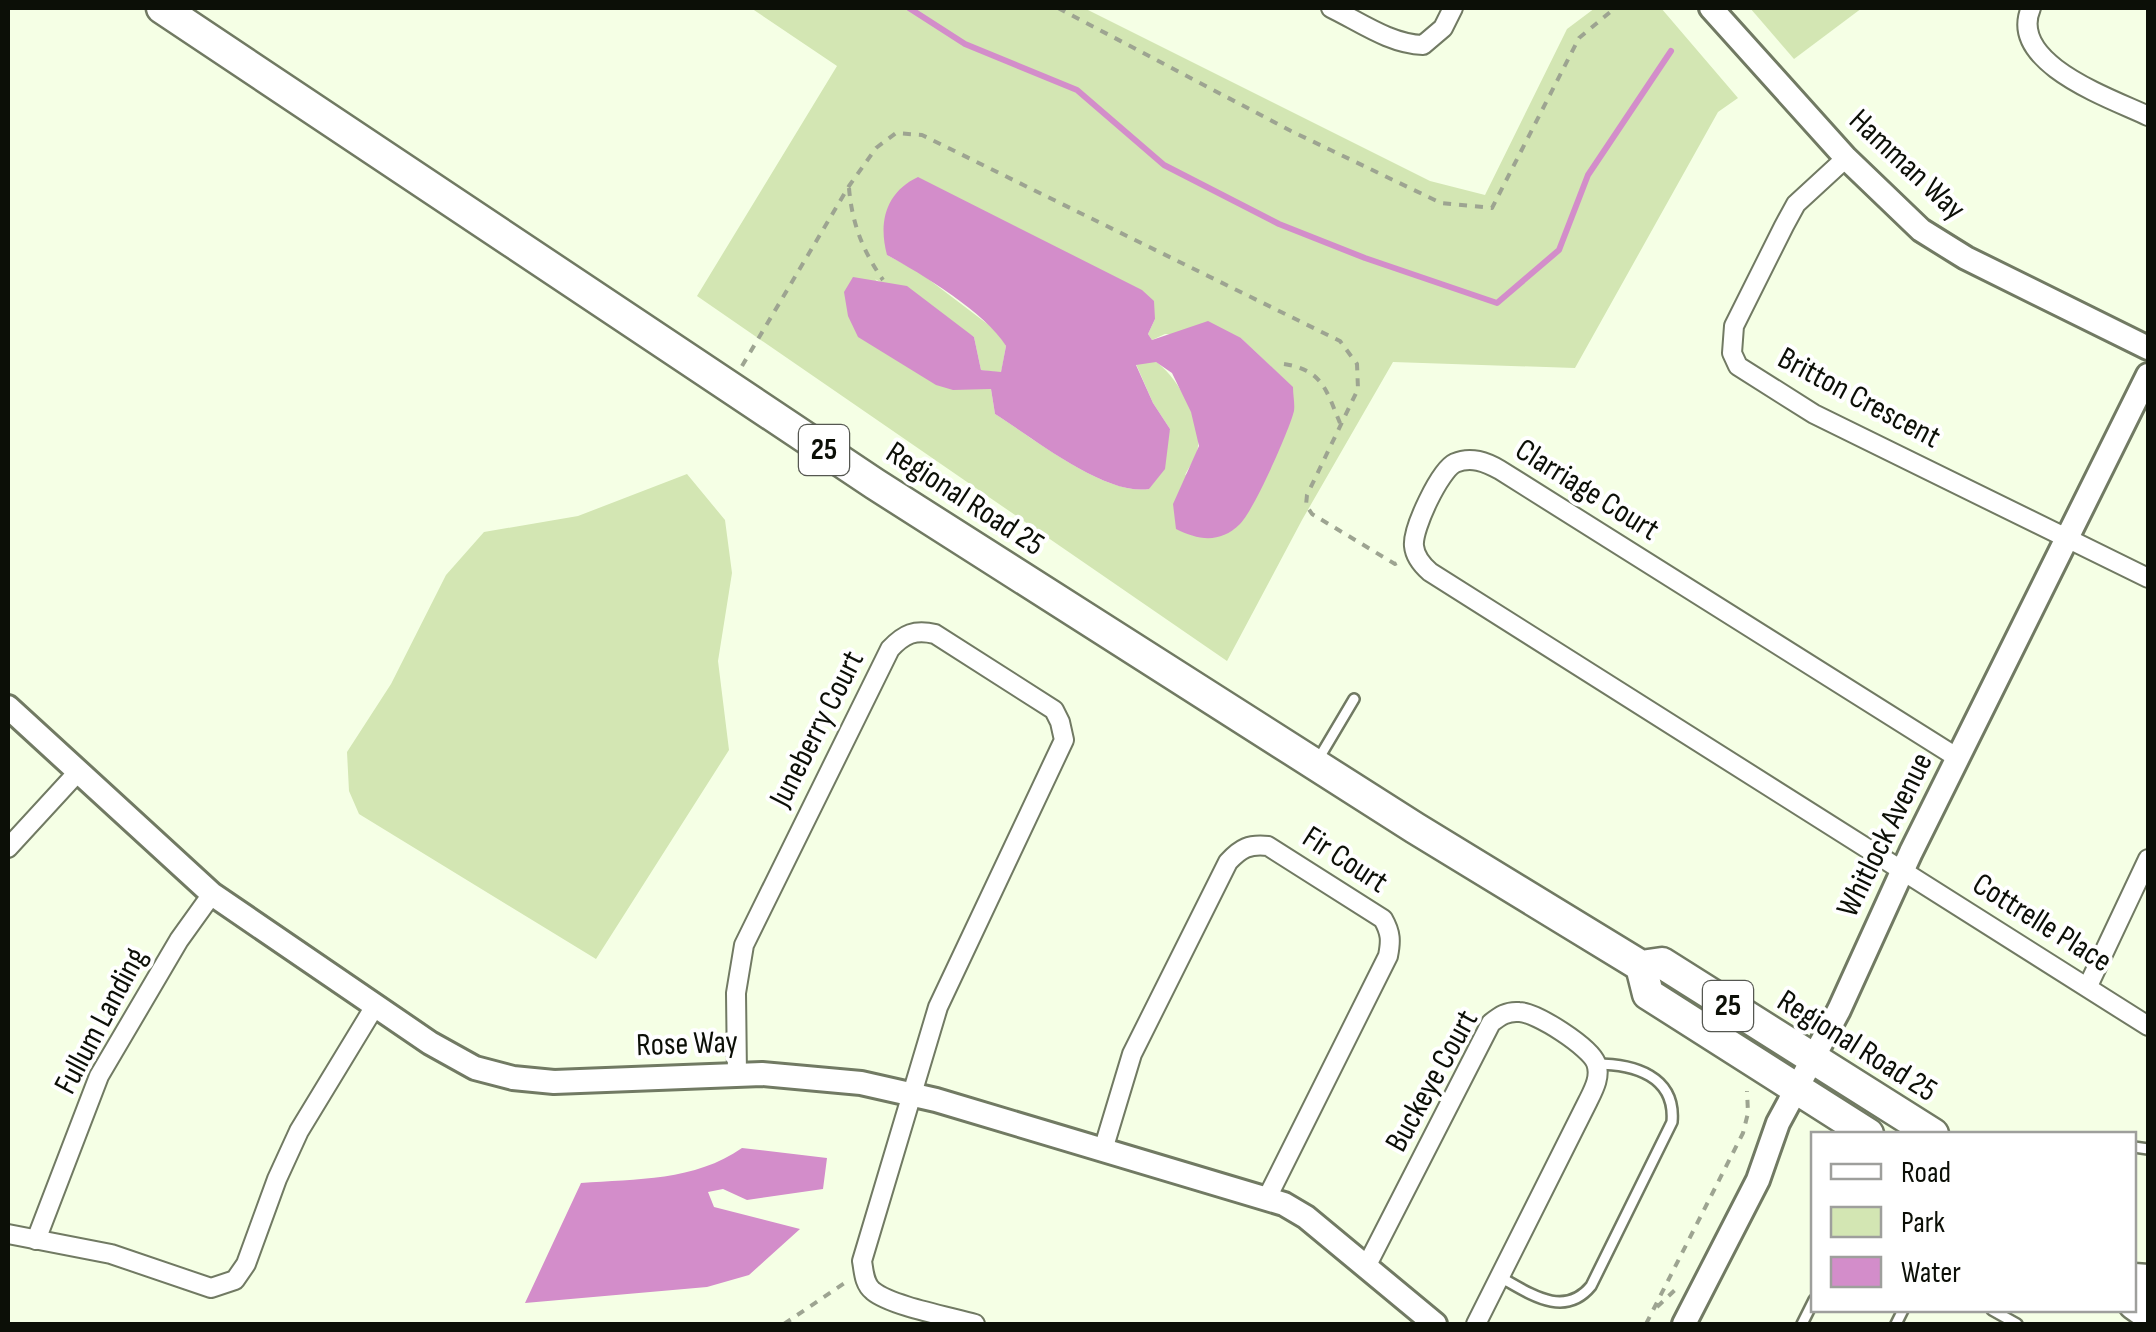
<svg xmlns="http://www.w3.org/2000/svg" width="2156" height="1332" viewBox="0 0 2156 1332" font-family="'Sofia Sans Condensed',sans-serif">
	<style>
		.green { fill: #d3e6b3; fill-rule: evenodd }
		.water { fill: #d38dca }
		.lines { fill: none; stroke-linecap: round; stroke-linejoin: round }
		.stream { stroke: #d38dca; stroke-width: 6 }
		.service-casing { stroke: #717a63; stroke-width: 14 }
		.minor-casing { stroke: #717a63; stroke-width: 22 }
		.tertiary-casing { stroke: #717a63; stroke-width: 28 }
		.primary-casing { stroke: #717a63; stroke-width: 35 }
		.path { stroke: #9da491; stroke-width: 4; stroke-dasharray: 8 8; stroke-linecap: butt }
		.service { stroke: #fff; stroke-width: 9 }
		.minor { stroke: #fff; stroke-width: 18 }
		.tertiary { stroke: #fff; stroke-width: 22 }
		.primary { stroke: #fff; stroke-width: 30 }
		.labels { text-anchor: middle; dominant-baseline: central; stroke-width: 8; stroke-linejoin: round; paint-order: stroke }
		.shield { fill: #fff; stroke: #555751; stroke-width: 2.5 }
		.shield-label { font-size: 30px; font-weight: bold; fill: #0c0f07 }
		.street-label { font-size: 32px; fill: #0c0f07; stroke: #fff }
	</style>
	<rect width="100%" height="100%" fill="#f5ffe5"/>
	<g class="green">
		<path d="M 751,8 L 1084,8 L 1430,181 L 1485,195 L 1567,29 L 1595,8 L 1661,8 L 1738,98 L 1718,112 L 1575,368 L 1393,362 L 1302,520 L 1227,661 L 697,296 L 837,66 ZM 887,255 L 1155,319 L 1148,334 L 1152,340 L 1165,334 L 1241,338 L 1292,387 L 1185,475 C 1189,467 1198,455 1198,446 C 1201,419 1176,375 1155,361 L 1136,364 L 1153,403 L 1170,429 L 1149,489 C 1105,496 1033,438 995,414 L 991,389 L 977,389 L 875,279 L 974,337 L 981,370 L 1001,373 L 1006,346 L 998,332 L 919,272 Z"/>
		<polygon points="1750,8 1862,8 1794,59"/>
		<polygon points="687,474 725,520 732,573 718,661 729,750 596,959 359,814 349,791 347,752 391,684 446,575 484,532 578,516"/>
	</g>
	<g class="water">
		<path d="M 918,177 L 1142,290 L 1154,301 L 1155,319 L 1148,334 L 1152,340 L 1208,321 L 1241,338 L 1293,387 C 1293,395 1295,404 1294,411 C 1289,431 1254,510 1240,524 C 1220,544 1198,540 1176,529 L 1173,504 L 1199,446 L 1191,412 L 1172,373 L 1156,362 L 1136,365 L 1153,403 L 1170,429 L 1165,469 L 1149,489 C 1105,496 1032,437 995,414 L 991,389 L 953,390 L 936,385 L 858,337 L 848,316 L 844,292 L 853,277 L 907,286 L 974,337 L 981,370 L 1001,372 L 1006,346 C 986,313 922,274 887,255 C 878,222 886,192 918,177 Z"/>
		<path d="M 742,1148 L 827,1158 L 823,1189 L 747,1200 L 723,1189 L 708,1192 L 714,1207 L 800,1229 L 749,1275 L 707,1287 L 525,1303 L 581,1183 C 636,1179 695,1181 742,1148 Z"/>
	</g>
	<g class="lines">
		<polyline class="stream" points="909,8 965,44 1077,90 1164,165 1279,224 1365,258 1497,303 1559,250 1588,175 1671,51"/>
		<defs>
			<g id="service">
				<polyline points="1319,758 1354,699"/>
				<polyline points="2134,1147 2148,1149"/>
				<path d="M 1500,1277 C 1529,1293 1564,1319 1591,1286 L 1672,1122 C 1676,1076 1634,1064 1596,1064"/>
				<polyline points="1992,1310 2017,1324"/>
				<polyline points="1802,1324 1814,1300"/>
				<polyline points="1896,1324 1903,1310"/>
			</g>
			<g id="minor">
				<path d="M 1331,8 C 1360,22 1390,44 1423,45 L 1443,28 L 1453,8"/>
				<path d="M 2031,8 C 2007,63 2110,98 2148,116"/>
				<polyline points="1846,158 1796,204 1784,226 1734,326 1732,353 1738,366 1814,414 2148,578"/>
				<path d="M 1958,758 L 1500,470 C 1486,462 1471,456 1455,463 C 1440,470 1412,529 1414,546 C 1415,557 1422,565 1430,572 L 2148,1026"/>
				<polyline points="8,848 77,773"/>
				<polyline points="2088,986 2148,859"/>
				<path d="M 737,1074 L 736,993 L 744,945 L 890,649 C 904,634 915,629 935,634 L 1054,710 L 1060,722 L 1064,740 L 938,1007 L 862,1261 C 864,1272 864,1284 873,1291 C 891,1306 951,1317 975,1324"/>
				<path d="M 1103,1150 L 1132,1054 L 1228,862 C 1241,848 1249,844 1268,846 L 1383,919 C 1391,933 1391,941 1388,956 L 1267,1198"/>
				<polyline points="8,1234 111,1254 211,1288 235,1280 246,1264 277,1179 299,1131 375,1006"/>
				<polyline points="36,1240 99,1076 179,940 212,894"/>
				<path d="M 1366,1267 L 1491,1023 C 1500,1016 1507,1011 1519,1012 C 1536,1012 1590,1047 1596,1063 C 1601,1076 1594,1089 1588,1101 L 1476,1324"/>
			</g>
			<g id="tertiary">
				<polyline points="1711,8 1846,158 1921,230 1966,258 2148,348"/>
				<polyline points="8,707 212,894 430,1043 475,1068 513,1078 554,1082 762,1074 861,1083 936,1100 1284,1204 1306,1217 1435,1324"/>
				<polyline points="1684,1324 1758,1180 1778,1123 1839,1010 1911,852 2148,375"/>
			</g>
			<g id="primary">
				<polyline points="162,8 875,484 1415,828 1641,966 1662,963 1933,1134"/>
				<polyline points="1641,966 1648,994 1868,1134"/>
				<polyline points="2134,1279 2148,1280"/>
				<polyline points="2134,1304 2148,1314"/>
			</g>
		</defs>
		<use href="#service" class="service-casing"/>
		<use href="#minor" class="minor-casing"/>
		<use href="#tertiary" class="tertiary-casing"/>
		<use href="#primary" class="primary-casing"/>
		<g class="path">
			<polyline points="1058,8 1291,131 1441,203 1492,208 1579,38 1615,8"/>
			<path d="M 849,188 C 852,224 863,251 883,280"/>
			<path d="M 1284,364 C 1323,370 1326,390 1340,423"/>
			<polyline points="742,366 849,186 876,148 896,133 922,135 1340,341 1357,364 1358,389 1307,495 1306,505 1312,514 1395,564 1402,561"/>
			<polyline points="1657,1307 1676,1289 1680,1291"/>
			<polyline points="784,1324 846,1282"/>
			<polyline points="1646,1324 1743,1133 1748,1113 1747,1091"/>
		</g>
		<use href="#service" class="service"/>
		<use href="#minor" class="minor"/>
		<use href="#tertiary" class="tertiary"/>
		<use href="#primary" class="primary"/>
	</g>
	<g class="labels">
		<g class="shield">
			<rect x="799" y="425" width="50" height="50" rx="8"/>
			<rect x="1703" y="981" width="50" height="50" rx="8"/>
		</g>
		<g class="shield-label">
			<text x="824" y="450">25</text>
			<text x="1728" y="1006">25</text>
		</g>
		<g class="street-label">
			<text transform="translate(1907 165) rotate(43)">Hamman Way</text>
			<text transform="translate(1859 398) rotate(28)">Britton Crescent</text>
			<text transform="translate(1587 490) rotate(32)">Clarriage Court</text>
			<text transform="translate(965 499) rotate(33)">Regional Road 25</text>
			<text transform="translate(817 729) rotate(-63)">Juneberry Court</text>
			<text transform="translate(1885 835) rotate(-64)">Whitlock Avenue</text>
			<text transform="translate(1345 860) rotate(33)">Fir Court</text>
			<text transform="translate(2042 923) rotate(32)">Cottrelle Place</text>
			<text transform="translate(101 1021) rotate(-62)">Fullum Landing</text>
			<text transform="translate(687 1044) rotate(-2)">Rose Way</text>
			<text transform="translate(1857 1046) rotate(32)">Regional Road 25</text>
			<text transform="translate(1432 1081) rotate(-61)">Buckeye Court</text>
		</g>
	</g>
	<rect width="2156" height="1332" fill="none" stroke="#0c0f07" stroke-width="20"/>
	<rect x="1811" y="1132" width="325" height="180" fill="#ffffff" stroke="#9e9f9c" stroke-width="2.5"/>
	<rect x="1831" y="1164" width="50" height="15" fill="#ffffff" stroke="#9e9f9c" stroke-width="2.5"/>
	<text x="1901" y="1182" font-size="30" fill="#0c0f07">Road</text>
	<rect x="1831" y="1207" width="50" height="30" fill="#d3e6b3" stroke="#9e9f9c" stroke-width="2.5"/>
	<text x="1901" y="1232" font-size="30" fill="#0c0f07">Park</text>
	<rect x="1831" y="1257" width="50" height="30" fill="#d38dca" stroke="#9e9f9c" stroke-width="2.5"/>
	<text x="1901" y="1282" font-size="30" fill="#0c0f07">Water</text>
</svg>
